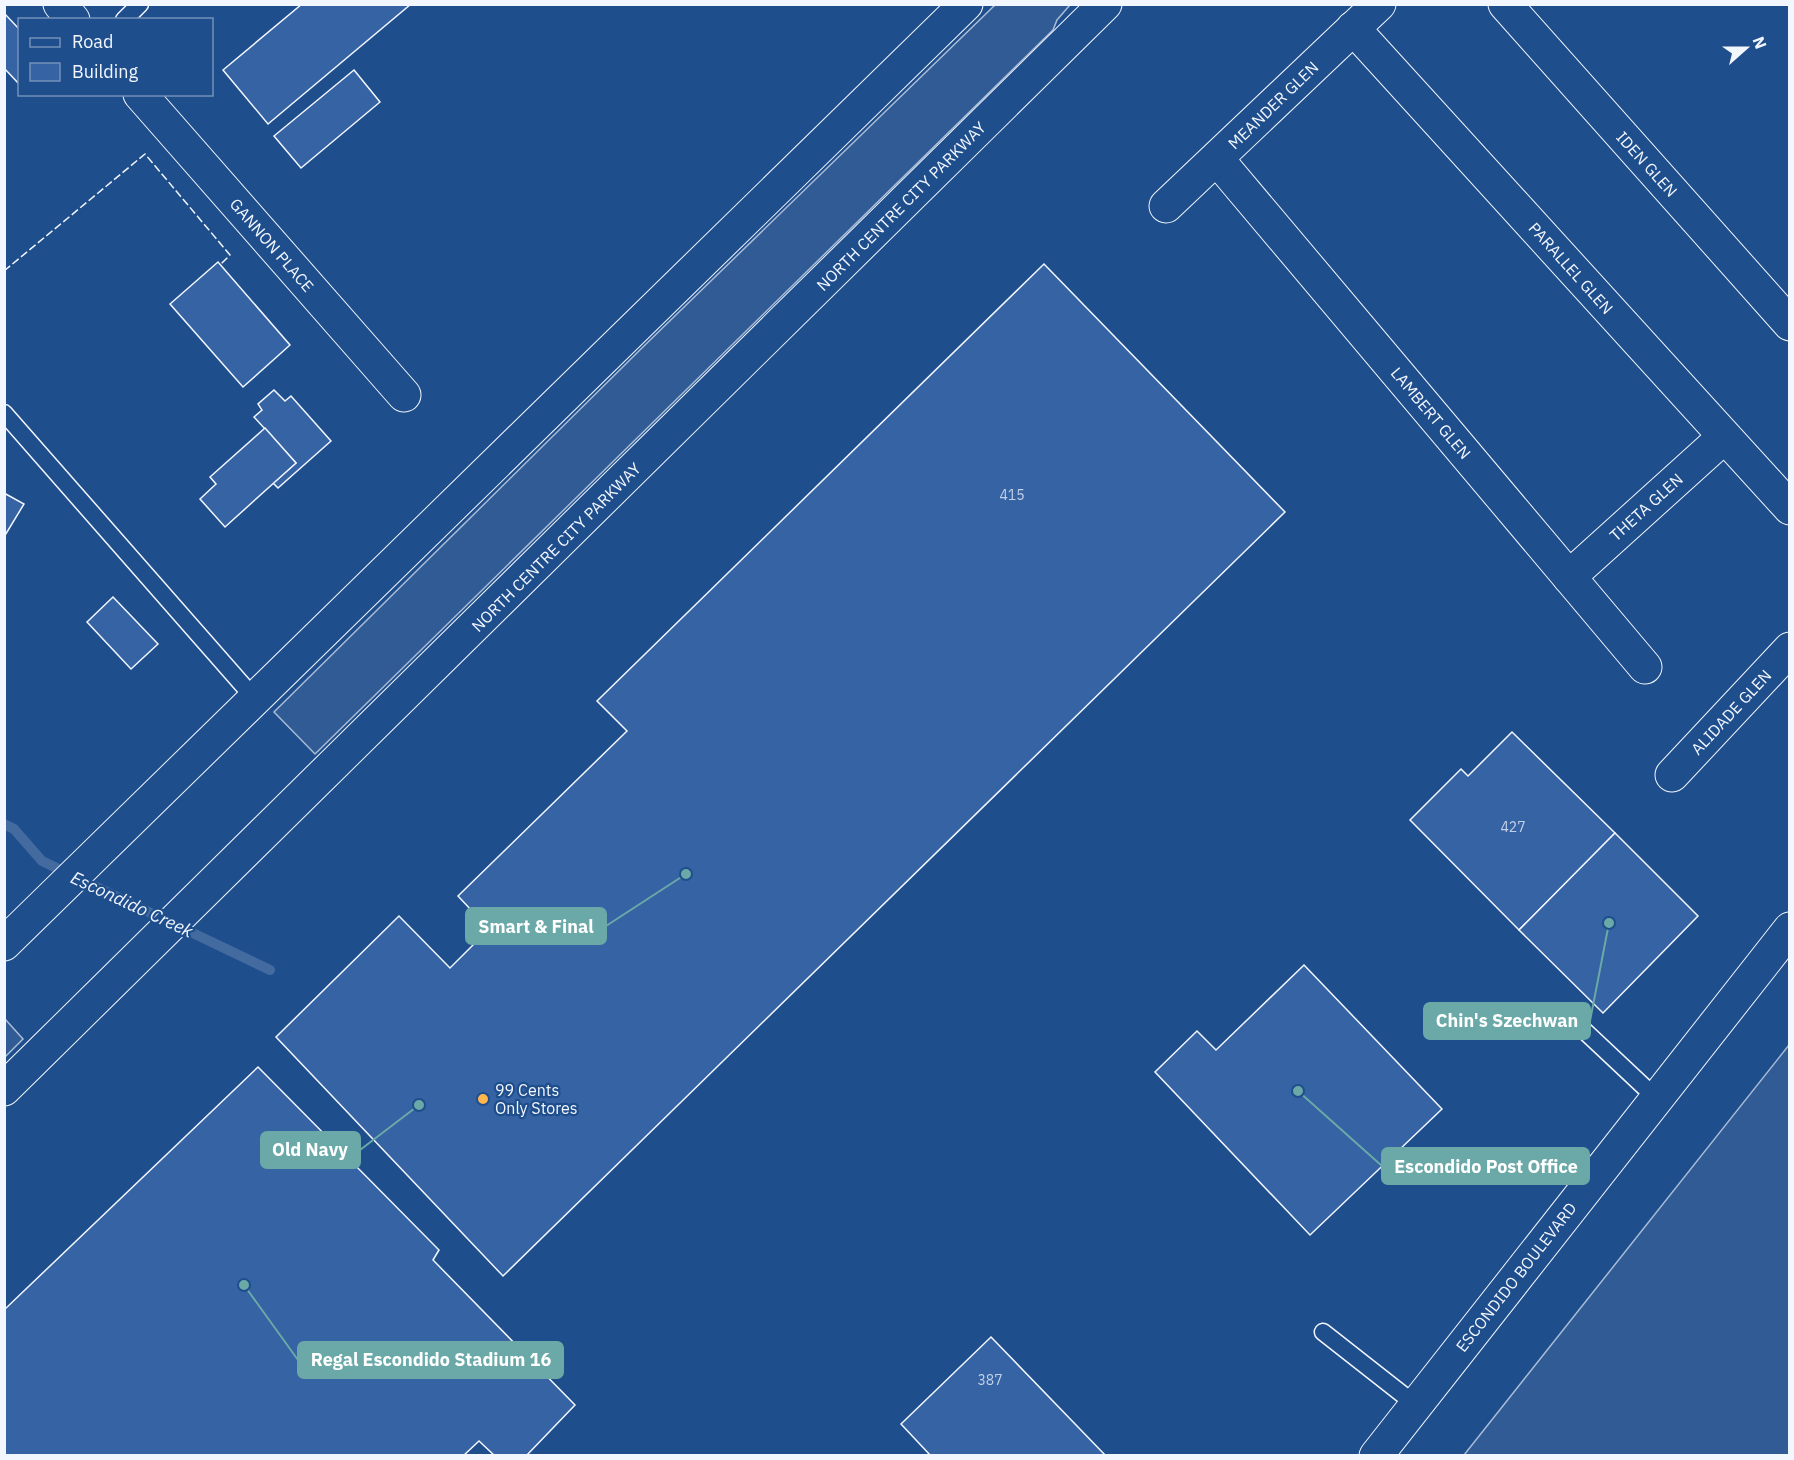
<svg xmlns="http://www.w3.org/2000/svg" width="1794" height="1460" viewBox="0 0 1794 1460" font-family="'IBM Plex Sans',sans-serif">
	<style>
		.built { fill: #305b95; stroke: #a8bbd7; stroke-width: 1.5 }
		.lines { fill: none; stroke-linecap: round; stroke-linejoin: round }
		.stream { stroke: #446ba0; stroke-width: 10 }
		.building { fill: #3563a3; stroke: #f2f6ff; stroke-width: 1.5 }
		.service-casing { stroke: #f2f6ff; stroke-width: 19 }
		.minor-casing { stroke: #f2f6ff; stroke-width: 35 }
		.secondary-casing { stroke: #f2f6ff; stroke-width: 35 }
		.trunk-casing { stroke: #f2f6ff; stroke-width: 35 }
		.service { stroke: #1f4e8c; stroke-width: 16 }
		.minor { stroke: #1f4e8c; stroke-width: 33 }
		.secondary { stroke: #1f4e8c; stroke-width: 33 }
		.trunk { stroke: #1f4e8c; stroke-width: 33 }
		.fence { stroke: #f2f6ff; stroke-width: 1.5; stroke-dasharray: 8 3; stroke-linecap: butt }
		.poi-dot { fill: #ffb74d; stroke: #1f4e8c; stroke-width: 2 }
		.labels { text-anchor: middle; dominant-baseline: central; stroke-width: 4.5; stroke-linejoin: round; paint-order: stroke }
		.number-label { font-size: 14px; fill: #c3d1e8 }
		.street-label { font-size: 16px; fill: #f2f6ff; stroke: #1f4e8c }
		.poi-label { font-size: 16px; fill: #f2f6ff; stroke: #1f4e8c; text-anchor: start }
		.water-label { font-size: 18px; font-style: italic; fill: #f2f6ff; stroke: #1f4e8c }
		.leader { fill: none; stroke: #6aa9a8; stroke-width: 2 }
		.callout-dot { fill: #6aa9a8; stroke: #1f4e8c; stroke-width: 2 }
		.callout { fill: #6aa9a8; stroke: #6aa9a8; stroke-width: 2 }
		.callout-label { font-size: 18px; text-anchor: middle; font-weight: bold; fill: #fff }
	</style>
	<rect width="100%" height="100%" fill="#1f4e8c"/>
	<g class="built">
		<polygon points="995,5 1070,5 1057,20 1053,30 315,754 274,712 646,344"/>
		<polygon points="5,1019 23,1039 5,1057"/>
		<polygon points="1789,1045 1789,1455 1464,1455"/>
	</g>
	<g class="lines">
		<polyline class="stream" points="4,824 14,829 42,861 270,970"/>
	</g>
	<g class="building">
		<polygon points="302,4 411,4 268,124 223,70"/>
		<polygon points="4,13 20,30 20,85 4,68"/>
		<polygon points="354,70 380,102 301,168 274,136"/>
		<polygon points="218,262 290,345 243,387 170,304"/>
		<polygon points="1044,264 1285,512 503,1276 276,1037 399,916 450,968 489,929 458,896 627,731 597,701"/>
		<polygon points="274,390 285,401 291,396 331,441 278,488 273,483 296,463 254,417 262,410 258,404"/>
		<polygon points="265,428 296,463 225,527 200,499 216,484 210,477"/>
		<polygon points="4,493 24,504 4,537"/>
		<polygon points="113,597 158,644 131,669 87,622"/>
		<polygon points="1512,732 1615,833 1519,930 1410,820 1461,769 1468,776"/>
		<polygon points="1615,833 1698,916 1603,1013 1519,930"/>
		<polygon points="1304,965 1442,1109 1310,1235 1155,1072 1197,1031 1216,1050"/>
		<polygon points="258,1067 439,1250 433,1260 575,1405 526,1456 495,1456 479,1441 463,1456 4,1456 4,1310"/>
		<polygon points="991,1337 1106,1456 931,1456 901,1424"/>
	</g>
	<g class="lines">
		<defs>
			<g id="service">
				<polyline points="124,20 140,4"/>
				<polyline points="4,413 255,699"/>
				<polyline points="1574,1021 1656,1098"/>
				<polyline points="1323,1332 1416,1405"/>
			</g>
			<g id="minor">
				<polyline points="60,4 73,20"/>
				<polyline points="1505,4 1790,324"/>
				<polyline points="1353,28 1790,508"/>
				<polyline points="140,94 404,395"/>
				<polyline points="1217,159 1645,667"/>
				<polyline points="1166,206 1379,4"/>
				<polyline points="1569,577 1724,437"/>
				<polyline points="1672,775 1790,649"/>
			</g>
			<polyline id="secondary" points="1376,1456 1790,929"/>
			<g id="trunk">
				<polyline points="4,944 966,4"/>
				<polyline points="4,1089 1105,4"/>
			</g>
		</defs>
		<use href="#service" class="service-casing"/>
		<use href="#minor" class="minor-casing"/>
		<use href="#secondary" class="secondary-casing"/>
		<use href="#trunk" class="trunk-casing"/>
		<use href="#service" class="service"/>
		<use href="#minor" class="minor"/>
		<use href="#secondary" class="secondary"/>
		<use href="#trunk" class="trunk"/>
		<polyline class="fence" points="4,271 145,154 230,255 220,265"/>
	</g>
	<circle class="poi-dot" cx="483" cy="1099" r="6"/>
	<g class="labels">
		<g class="number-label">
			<text x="1012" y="495">415</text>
			<text x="1513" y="827">427</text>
			<text x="990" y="1380">387</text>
		</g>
		<g class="street-label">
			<text transform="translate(1273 105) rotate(-44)">MEANDER GLEN</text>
			<text transform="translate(1647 164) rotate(48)">IDEN GLEN</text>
			<text transform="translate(901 206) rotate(-45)">NORTH CENTRE CITY PARKWAY</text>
			<text transform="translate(272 245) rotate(49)">GANNON PLACE</text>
			<text transform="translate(1571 268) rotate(48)">PARALLEL GLEN</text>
			<text transform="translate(1431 413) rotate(50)">LAMBERT GLEN</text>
			<text transform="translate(1646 507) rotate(-42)">THETA GLEN</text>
			<text transform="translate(556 547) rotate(-45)">NORTH CENTRE CITY PARKWAY</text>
			<text transform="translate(1731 712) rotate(-47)">ALIDADE GLEN</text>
			<text transform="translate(1516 1277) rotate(-52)">ESCONDIDO BOULEVARD</text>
		</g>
		<g class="poi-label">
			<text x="495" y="1090">99 Cents<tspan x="495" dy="18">Only Stores</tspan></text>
		</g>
		<g class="water-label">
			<text transform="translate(132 904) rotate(25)">Escondido Creek</text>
		</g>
	</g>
	<path class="leader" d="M686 874L606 926M1609 923L1590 1021M419 1105L360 1150M1298 1091L1382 1166M244 1285L298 1360"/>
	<g class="callout-dot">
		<circle cx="686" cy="874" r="6"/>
		<circle cx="1609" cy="923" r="6"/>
		<circle cx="419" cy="1105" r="6"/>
		<circle cx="1298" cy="1091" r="6"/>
		<circle cx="244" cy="1285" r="6"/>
	</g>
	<g class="callout">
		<rect x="466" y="908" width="140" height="36" rx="6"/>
		<rect x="1424" y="1003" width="166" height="36" rx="6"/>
		<rect x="261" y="1132" width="99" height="36" rx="6"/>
		<rect x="1382" y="1148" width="207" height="36" rx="6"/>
		<rect x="298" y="1342" width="265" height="36" rx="6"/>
	</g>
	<g class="callout-label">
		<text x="536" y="933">Smart &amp; Final</text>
		<text x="1507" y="1027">Chin's Szechwan</text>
		<text x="310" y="1156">Old Navy</text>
		<text x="1486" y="1173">Escondido Post Office</text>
		<text x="431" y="1366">Regal Escondido Stadium 16</text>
	</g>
	<rect width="1794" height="1460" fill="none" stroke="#f2f6ff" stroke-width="12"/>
	<rect x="18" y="18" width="195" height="78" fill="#1f4e8c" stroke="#7391ba" stroke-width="1.5"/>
	<rect x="30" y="38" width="30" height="9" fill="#1f4e8c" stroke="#7391ba" stroke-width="1.5"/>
	<text x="72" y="48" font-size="18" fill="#f2f6ff">Road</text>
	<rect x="30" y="63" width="30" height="18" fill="#3563a3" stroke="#7391ba" stroke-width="1.5"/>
	<text x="72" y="78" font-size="18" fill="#f2f6ff">Building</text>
	<g transform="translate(1746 48) rotate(69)" stroke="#1f4e8c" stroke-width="4.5" paint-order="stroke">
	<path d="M0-4.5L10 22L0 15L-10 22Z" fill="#f2f6ff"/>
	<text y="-9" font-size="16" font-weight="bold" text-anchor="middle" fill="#f2f6ff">N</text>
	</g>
</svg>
